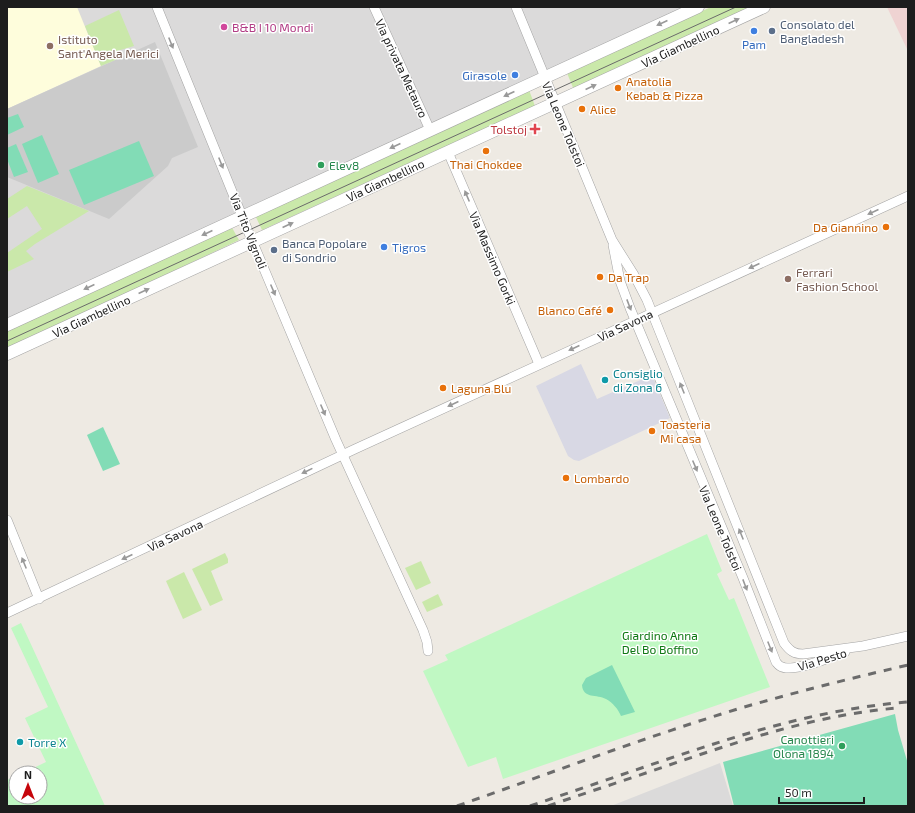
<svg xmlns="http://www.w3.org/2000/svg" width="915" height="813" viewBox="0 0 915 813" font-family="'Exo 2',sans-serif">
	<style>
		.residential { fill: #dbdada }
		.commercial { fill: #efd3d2 }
		.education { fill: #fefddc }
		.religious { fill: #cbcbcb }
		.grass { fill: #cae8aa }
		.park { fill: #c0f8c3 }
		.pitch { fill: #82dcb6 }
		.plaza { fill: #d8d8e4 }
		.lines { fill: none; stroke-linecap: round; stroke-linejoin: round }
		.minor-casing { stroke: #a4a4a4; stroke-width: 10 }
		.tertiary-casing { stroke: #a4a4a4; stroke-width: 13 }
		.minor { stroke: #fff; stroke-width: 9 }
		.tertiary { stroke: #fff; stroke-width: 12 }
		.tram { stroke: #6b6b6b; stroke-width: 1 }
		.rail { stroke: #6b6b6b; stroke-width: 3; stroke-dasharray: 8 8; stroke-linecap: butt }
		.oneway { fill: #999 }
		.hotel-dot { fill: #d1479c; stroke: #fff; stroke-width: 1.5 }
		.shop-dot { fill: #3f7fe0; stroke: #fff; stroke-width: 1.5 }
		.service-dot { fill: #5c6f8a; stroke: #fff; stroke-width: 1.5 }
		.education-dot { fill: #8d6e63; stroke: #fff; stroke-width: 1.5 }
		.food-dot { fill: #e8710a; stroke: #fff; stroke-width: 1.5 }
		.health-dot { fill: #e0444e; stroke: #fff; stroke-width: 1.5 }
		.leisure-dot { fill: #2e9e5b; stroke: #fff; stroke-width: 1.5 }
		.culture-dot { fill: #0f9aa8; stroke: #fff; stroke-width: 1.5 }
		.labels { text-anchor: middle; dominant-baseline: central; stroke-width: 3; stroke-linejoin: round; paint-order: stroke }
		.service-label { font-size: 12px; fill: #4e5e75; stroke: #fff; text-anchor: start }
		.hotel-label { font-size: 12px; fill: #b23c85; stroke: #fff; text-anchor: start }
		.education-label { font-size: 12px; fill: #785e54; stroke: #fff; text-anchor: start }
		.shop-label { font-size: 12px; fill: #366cbe; stroke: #fff }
		.street-label { font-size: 12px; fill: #1d1d1d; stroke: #fff }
		.food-label { font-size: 12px; fill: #c56008; stroke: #fff; text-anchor: start }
		.health-label { font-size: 12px; fill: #be3a42; stroke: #fff; text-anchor: end }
		.leisure-label { font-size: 12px; fill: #27864d; stroke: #fff; text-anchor: start }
		.culture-label { font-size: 12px; fill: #0d838f; stroke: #fff; text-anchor: start }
		.park-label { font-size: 12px; fill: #0e7913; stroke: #fff }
	</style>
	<rect width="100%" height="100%" fill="#eeeae3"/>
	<g class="residential">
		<polygon points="7,7 694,7 7,323"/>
		<polygon points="720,763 733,806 611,806"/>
	</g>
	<polygon class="commercial" points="887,7 908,7 908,51"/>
	<polygon class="education" points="7,7 77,7 101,66 7,109"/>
	<polygon class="religious" points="155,42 198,147 172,158 168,166 109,219 7,177 7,109"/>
	<g class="grass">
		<polygon points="711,7 750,7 574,90 567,73"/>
		<polygon points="119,10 134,46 117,51 120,58 101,66 85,26"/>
		<polygon points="529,90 535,106 262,230 255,215"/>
		<polygon points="27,186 89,211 35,244 26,251 34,259 7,272 7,253 42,229 27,206 7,219 7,199"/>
		<polygon points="231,226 239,240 7,350 7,327"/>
		<polygon points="225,553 228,559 228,563 211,571 223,600 210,606 192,569"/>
		<polygon points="421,561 431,583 416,590 405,568"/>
		<polygon points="184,572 202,610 183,619 166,581"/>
		<polygon points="438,594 443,605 427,612 422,602"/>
	</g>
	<g class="park">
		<polygon points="707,534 722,571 717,574 729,600 734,598 770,687 503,779 496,757 468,767 423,671 448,660 445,655"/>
		<polygon points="21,623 29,640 105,806 7,806 7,780 16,776 16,797 40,797 40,773 23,773 46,762 25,718 48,707 11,628"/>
	</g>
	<g class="pitch">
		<polygon points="18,114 24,127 7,135 7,118"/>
		<polygon points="42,135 59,174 38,183 22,144"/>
		<polygon points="139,141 154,176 84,205 69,170"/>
		<polygon points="16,144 28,172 14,177 7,159 7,148"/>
		<polygon points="103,427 120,464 103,471 87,435"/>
		<path d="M 612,665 L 635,712 L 621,716 C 618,709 613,703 606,699 C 597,694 583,699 582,685 L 586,678 Z"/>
		<polygon points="895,714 898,730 908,764 908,806 734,806 723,762"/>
	</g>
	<polygon class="plaza" points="581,364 597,399 652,375 670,418 579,461 574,460 568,456 536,386"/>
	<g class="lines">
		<defs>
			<g id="minor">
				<polyline points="157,7 246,226 336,440 423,630 427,642 428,651"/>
				<polyline points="374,7 430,130"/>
				<path d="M 516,7 L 612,240 L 634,275 L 647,300 L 784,643 C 790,651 794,654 803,654 L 863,646 L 908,636"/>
				<polyline points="448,152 539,364"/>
				<path d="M 613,245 L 620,281 L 630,308 L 743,578 L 776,662 C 777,663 778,665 780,666 C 792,674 831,657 845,652"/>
				<polyline points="7,520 39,599"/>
				<polyline points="7,613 355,449 908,196"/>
			</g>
			<g id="tertiary">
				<polyline points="7,325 698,7"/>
				<polyline points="7,354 764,7"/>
			</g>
		</defs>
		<use href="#minor" class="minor-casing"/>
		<use href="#tertiary" class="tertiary-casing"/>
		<use href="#minor" class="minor"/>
		<use href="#tertiary" class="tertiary"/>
		<polyline class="tram" points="7,341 736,7"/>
		<g class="rail">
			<path d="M 457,806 C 551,773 645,737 741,708 C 796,692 852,678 908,665"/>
			<path d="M 530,806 C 574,791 618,776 662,761 C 745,733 820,709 908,702"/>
			<path d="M 548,806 C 591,791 635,777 678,762 C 749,738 822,714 898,708"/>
		</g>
	</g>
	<defs><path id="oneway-solid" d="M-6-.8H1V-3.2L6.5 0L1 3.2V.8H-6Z"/></defs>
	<g class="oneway">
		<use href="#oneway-solid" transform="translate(734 21) rotate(-25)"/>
		<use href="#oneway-solid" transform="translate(662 23) rotate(155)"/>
		<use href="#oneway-solid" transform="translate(171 43) rotate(68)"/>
		<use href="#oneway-solid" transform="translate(591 87) rotate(-25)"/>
		<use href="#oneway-solid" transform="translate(509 94) rotate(155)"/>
		<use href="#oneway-solid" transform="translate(395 146) rotate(155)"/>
		<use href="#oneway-solid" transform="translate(221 163) rotate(68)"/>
		<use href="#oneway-solid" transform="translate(467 196) rotate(-113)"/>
		<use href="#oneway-solid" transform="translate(873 212) rotate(156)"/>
		<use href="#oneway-solid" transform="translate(288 225) rotate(-25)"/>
		<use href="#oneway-solid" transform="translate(207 233) rotate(155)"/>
		<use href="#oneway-solid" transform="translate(754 266) rotate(156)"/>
		<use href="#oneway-solid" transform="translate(89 287) rotate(155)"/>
		<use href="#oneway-solid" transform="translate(273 290) rotate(67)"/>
		<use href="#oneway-solid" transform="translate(144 291) rotate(-25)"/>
		<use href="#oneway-solid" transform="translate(629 305) rotate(69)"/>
		<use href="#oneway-solid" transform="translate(574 348) rotate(155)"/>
		<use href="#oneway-solid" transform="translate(682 388) rotate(-112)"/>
		<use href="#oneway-solid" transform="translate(453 404) rotate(155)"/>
		<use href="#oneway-solid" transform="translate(323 410) rotate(67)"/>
		<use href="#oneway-solid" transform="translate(695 466) rotate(67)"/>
		<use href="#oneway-solid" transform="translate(307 471) rotate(154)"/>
		<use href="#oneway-solid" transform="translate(741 534) rotate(-112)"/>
		<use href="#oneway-solid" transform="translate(127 557) rotate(155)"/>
		<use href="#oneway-solid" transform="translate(24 563) rotate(-112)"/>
		<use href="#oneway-solid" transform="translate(745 585) rotate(69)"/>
		<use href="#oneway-solid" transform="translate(770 647) rotate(68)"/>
	</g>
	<circle class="hotel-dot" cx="224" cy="27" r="4"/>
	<g class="shop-dot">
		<circle cx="754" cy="31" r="4"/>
		<circle cx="515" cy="75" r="4"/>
		<circle cx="384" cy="247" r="4"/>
	</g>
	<g class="service-dot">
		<circle cx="772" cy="31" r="4"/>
		<circle cx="274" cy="250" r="4"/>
	</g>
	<g class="education-dot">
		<circle cx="50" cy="46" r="4"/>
		<circle cx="788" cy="279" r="4"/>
	</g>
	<g class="food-dot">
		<circle cx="618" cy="88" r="4"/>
		<circle cx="582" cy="109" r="4"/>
		<circle cx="486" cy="151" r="4"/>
		<circle cx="886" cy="227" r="4"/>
		<circle cx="600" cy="277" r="4"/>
		<circle cx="610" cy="310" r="4"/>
		<circle cx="443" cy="388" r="4"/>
		<circle cx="652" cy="431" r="4"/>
		<circle cx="566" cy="478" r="4"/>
	</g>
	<path class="health-dot" d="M533 123h4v4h4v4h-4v4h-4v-4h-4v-4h4z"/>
	<g class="leisure-dot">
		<circle cx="321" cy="165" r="4"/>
		<circle cx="842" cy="746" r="4"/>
	</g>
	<g class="culture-dot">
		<circle cx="605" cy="380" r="4"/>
		<circle cx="20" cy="742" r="4"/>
	</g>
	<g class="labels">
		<g class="service-label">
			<text x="780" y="24">Consolato del<tspan x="780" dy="14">Bangladesh</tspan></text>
			<text x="282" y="243">Banca Popolare<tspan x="282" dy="14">di Sondrio</tspan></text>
		</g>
		<g class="hotel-label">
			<text x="232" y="27">B&amp;B I 10 Mondi</text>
		</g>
		<g class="education-label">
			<text x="58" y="39">Istituto<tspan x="58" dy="14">Sant'Angela Merici</tspan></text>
			<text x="796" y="272">Ferrari<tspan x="796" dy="14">Fashion School</tspan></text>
		</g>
		<g class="shop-label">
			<text x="754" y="44">Pam</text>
			<text x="507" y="75" text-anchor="end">Girasole</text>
			<text x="392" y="247" text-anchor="start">Tigros</text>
		</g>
		<g class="street-label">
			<text transform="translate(680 46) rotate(-25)">Via Giambellino</text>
			<text transform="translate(402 68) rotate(65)">Via privata Metauro</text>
			<text transform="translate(564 124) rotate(67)">Via Leone Tolstoi</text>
			<text transform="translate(385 180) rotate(-25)">Via Giambellino</text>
			<text transform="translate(249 231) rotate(68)">Via Tito Vignoli</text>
			<text transform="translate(493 258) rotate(67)">Via Massimo Gorki</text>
			<text transform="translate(91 316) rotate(-25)">Via Giambellino</text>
			<text transform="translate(625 325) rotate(-25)">Via Savona</text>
			<text transform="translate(721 528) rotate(67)">Via Leone Tolstoi</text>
			<text transform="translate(175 535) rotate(-25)">Via Savona</text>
			<text transform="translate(822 659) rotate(-17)">Via Pesto</text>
		</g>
		<g class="food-label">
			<text x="626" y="81">Anatolia<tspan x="626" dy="14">Kebab &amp; Pizza</tspan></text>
			<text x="590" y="109">Alice</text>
			<text x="486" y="164" text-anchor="middle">Thai Chokdee</text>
			<text x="878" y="227" text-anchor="end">Da Giannino</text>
			<text x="608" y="277">Da Trap</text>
			<text x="602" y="310" text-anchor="end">Blanco Café</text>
			<text x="451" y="388">Laguna Blu</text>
			<text x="660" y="424">Toasteria<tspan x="660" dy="14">Mi casa</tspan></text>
			<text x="574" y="478">Lombardo</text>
		</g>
		<g class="health-label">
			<text x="527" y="129">Tolstoj</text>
		</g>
		<g class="leisure-label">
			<text x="329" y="165">Elev8</text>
			<text x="834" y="739" text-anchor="end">Canottieri<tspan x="834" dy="14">Olona 1894</tspan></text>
		</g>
		<g class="culture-label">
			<text x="613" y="373">Consiglio<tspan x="613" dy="14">di Zona 6</tspan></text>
			<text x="28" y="742">Torre X</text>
		</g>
		<g class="park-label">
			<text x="660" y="635">Giardino Anna<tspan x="660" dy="14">Del Bo Boffino</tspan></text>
		</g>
	</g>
	<rect width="915" height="813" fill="none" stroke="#1d1d1d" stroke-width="16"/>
	<g transform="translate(28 785)"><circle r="19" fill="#ffffff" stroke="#a5a5a5"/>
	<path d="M0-3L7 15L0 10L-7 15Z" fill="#c6050b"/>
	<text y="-6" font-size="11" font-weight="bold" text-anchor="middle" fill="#1d1d1d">N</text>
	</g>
	<path d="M779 797v6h85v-6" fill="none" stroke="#1d1d1d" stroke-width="2"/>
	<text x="785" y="797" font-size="12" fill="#1d1d1d" stroke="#ffffff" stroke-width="3" paint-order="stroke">50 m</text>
</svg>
